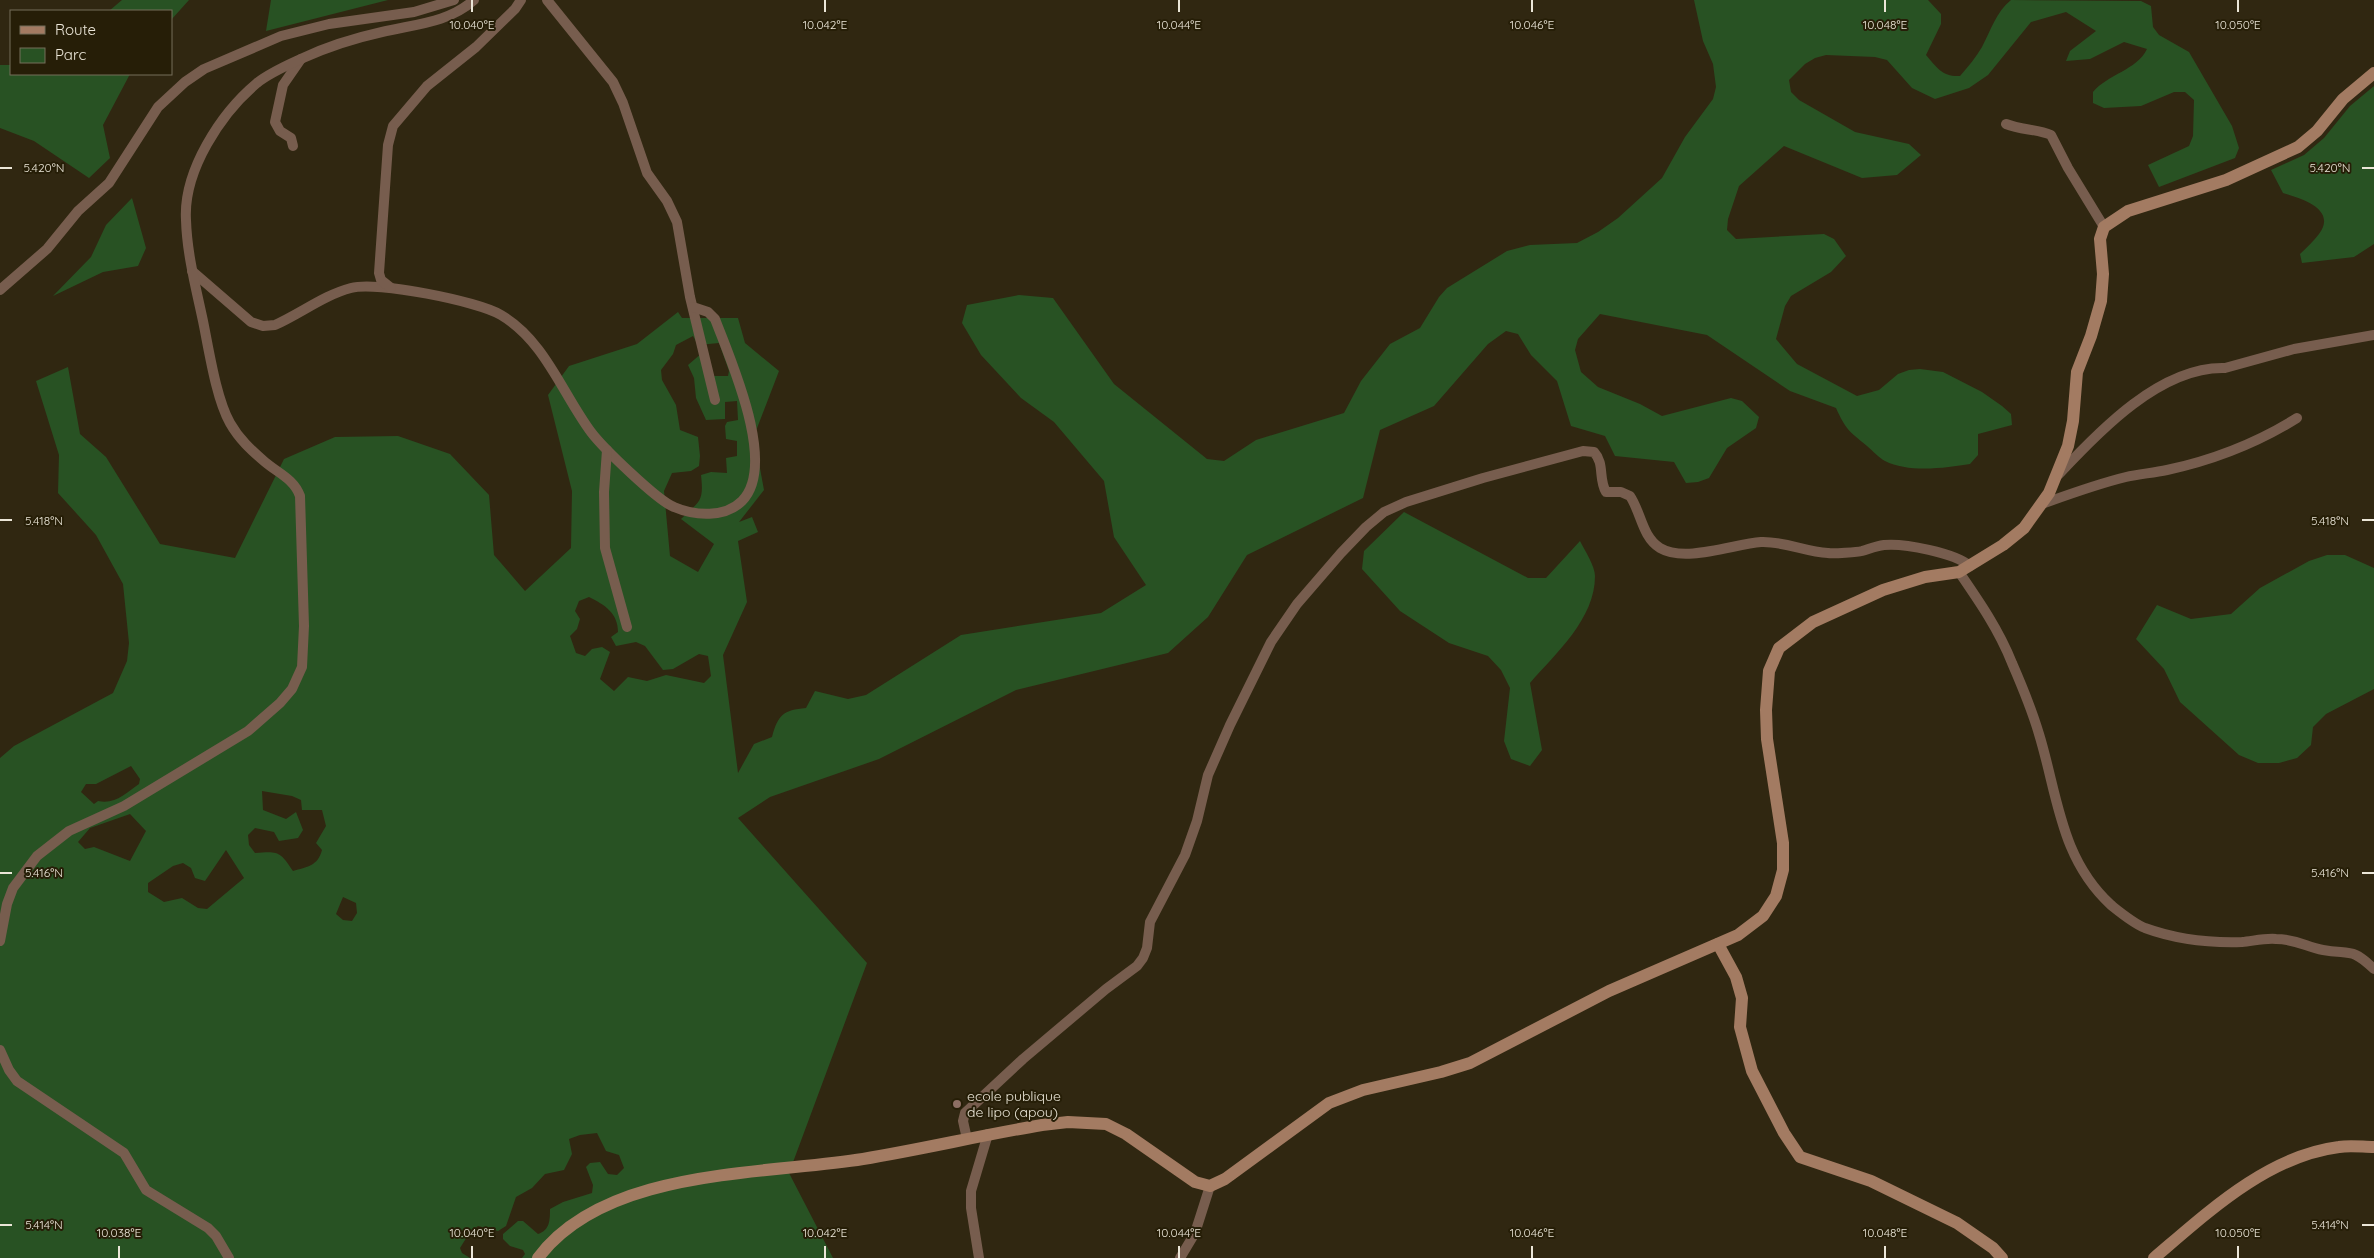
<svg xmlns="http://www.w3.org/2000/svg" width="2374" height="1258" viewBox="0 0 2374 1258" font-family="Quicksand,sans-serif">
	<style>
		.green { fill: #285223; fill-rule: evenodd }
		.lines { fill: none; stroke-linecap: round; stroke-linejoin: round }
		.street { stroke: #775d4e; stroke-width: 10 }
		.secondary { stroke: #a37b62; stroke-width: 12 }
		.ticks { fill: none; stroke: #ebe6d8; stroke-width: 2 }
		.education-dot { fill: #8d6e63; stroke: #261e07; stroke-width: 2 }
		.labels { text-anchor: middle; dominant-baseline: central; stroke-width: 4; stroke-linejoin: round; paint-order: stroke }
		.poi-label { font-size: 14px; fill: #ebe6d8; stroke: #261e07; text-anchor: start }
		.ticks-label { font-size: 12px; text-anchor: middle; fill: #ebe6d8; stroke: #261e07; stroke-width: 4; stroke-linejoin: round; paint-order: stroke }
	</style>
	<rect width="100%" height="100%" fill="#302711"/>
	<g class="green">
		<polygon points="122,0 189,0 171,20 171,11 109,11"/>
		<polygon points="271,0 388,0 266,31"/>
		<path d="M 1694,0 L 1928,0 L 1941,14 L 1941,24 L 1926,55 C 1937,68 1943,77 1960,76 C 1968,67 1976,57 1982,47 C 1991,30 1996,12 2011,0 L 2141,1 L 2151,6 L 2153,27 L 2159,35 L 2189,52 L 2232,126 L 2239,148 L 2235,158 L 2159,187 L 2148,165 L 2189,146 L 2193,136 L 2194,100 L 2185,92 L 2174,92 L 2141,106 L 2104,108 L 2093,103 L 2093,92 C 2108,74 2137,70 2147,49 L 2124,42 L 2090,59 L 2066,61 L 2070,51 L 2096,31 L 2066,12 L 2031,22 L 1988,75 L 1969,88 L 1935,99 L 1912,88 L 1887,60 L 1875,57 L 1826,55 L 1815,58 L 1805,64 L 1789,80 L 1791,92 L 1799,100 L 1855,132 L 1909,144 L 1921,155 L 1897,175 L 1862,178 L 1784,146 L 1739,186 L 1728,219 L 1727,230 L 1736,239 L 1824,234 L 1834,239 L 1846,256 L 1831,272 L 1791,296 L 1785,306 L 1776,339 L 1797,364 L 1857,396 L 1879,390 L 1898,374 L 1909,370 L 1920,369 L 1943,372 L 1982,392 L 2002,406 L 2011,414 L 2012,425 L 1978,434 L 1978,455 L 1970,464 C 1946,468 1908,473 1885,461 C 1879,458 1873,451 1867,446 C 1849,431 1846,430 1836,408 L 1790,391 L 1707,335 L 1600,314 L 1578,339 L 1575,350 L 1581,372 L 1598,387 L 1640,404 L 1662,416 L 1731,398 L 1742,401 L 1759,417 L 1756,428 L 1727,448 L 1709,478 L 1698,482 L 1686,483 L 1674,462 L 1615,456 L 1605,436 L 1571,426 L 1557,381 L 1531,355 L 1518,334 L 1506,331 L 1488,344 L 1434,406 L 1380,430 L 1363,498 L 1247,555 L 1208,617 L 1168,653 L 1016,690 L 879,759 L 770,797 L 738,818 L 867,963 L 789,1173 L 833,1258 L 522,1258 L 525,1254 L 523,1250 L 510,1246 L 503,1239 L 503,1234 L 518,1221 L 523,1221 L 538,1234 C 550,1230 550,1220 550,1209 L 563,1202 L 592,1193 L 593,1185 L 586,1167 L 590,1163 L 600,1162 L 608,1174 L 617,1175 L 624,1168 L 619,1155 L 606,1151 L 597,1133 L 580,1135 L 569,1139 L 572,1154 L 564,1170 L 545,1174 L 532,1188 L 516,1197 L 506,1226 L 498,1231 L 478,1226 L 470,1232 L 460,1248 L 462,1253 L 470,1258 L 0,1258 L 0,758 L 14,746 L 113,693 L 127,661 L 129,643 L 123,584 L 96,535 L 58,493 L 59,455 L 36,381 L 68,367 L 80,434 L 106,457 L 160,544 L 235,558 L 284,459 L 335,437 L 398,436 L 450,454 L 489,495 L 494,555 L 525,591 L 571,548 L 572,491 L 548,395 L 569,366 L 637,344 L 678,312 L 682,318 L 738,318 L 745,343 L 779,371 L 754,436 L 764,490 L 739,522 L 752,517 L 758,532 L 738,541 L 747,602 L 723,655 L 738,773 L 754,744 L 772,737 C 778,715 783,710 806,708 L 815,691 L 848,699 L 866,695 L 961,635 L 1101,613 L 1146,585 L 1114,537 L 1104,481 L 1054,422 L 1021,398 L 981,355 L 962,323 L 967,305 L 1019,295 L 1053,298 L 1114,384 L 1207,459 L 1224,461 L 1256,440 L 1344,413 L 1361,381 L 1390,344 L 1420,328 L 1439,297 L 1447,288 L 1507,251 L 1530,245 L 1577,243 L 1598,232 L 1618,218 L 1662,178 L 1685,137 L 1713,99 L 1716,87 L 1713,64 L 1703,41 ZM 693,336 L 698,345 L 719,343 L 729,371 L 728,376 L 709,376 L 702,353 L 688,365 L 694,378 L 696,398 L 706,420 L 725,419 L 725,402 L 737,401 L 738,420 L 727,422 L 725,426 L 726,439 L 737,441 L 737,456 L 726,458 L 727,473 L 711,472 L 701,475 C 704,502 700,501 681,519 L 714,544 L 698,572 L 670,556 L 664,491 L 672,473 L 691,471 L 699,466 L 700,456 L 698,437 L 680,430 L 676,405 L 662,380 L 661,370 L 673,354 L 676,345 ZM 589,597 C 605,605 618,613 618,632 L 611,637 L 616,646 L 636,642 L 645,646 L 663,670 L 673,669 L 699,654 L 708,656 L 711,676 L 704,683 L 666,675 L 647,681 L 628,677 L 614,691 L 600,679 L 610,652 L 602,647 L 592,649 L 585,656 L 576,653 L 570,636 L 577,629 L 580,619 L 575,611 L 579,601 ZM 131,766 L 140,779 L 139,784 C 126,793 115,805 98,801 L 94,804 L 81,792 L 86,784 L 96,784 ZM 262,791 L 292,796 L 301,800 L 302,810 L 322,810 L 326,826 L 316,843 L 322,850 C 318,866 307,867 293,871 C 280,851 278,851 255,853 L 249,845 L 248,835 L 255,828 L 274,832 L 279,841 L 298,838 L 303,830 L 296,812 L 286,819 L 263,810 ZM 130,814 L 146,831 L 130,861 L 94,847 L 85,849 L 78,842 L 90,828 ZM 226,850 L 244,878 L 207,909 L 198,908 L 182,898 L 164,902 L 148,892 L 148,883 L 173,866 L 183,863 L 191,868 L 195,878 L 205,881 ZM 343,897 L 356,903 L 357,913 L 352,921 L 343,920 L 336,914 Z"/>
		<polygon points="0,65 11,65 11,74 130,74 103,125 110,158 89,178 34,141 0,128"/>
		<path d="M 2374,86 L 2374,244 L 2354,257 L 2302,263 L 2300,254 C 2307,247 2314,241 2319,234 C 2338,208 2299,198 2283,193 L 2271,170 L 2304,155 L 2324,138 L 2350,106 Z"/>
		<polygon points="132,198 146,248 138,266 103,272 53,296 91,257 106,225"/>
		<path d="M 1404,512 L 1528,578 L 1546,578 L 1580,541 C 1585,551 1595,566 1595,576 C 1595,619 1556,653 1530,683 L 1542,750 L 1530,766 L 1511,759 L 1504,741 L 1510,688 L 1501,670 L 1488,656 L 1449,643 L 1400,611 L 1362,569 L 1364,551 Z"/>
		<polygon points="2327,555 2345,555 2374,568 2374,689 2326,714 2313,727 2311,745 2297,758 2279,763 2258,763 2239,755 2180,702 2164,669 2136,639 2157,605 2191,619 2231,614 2260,588 2309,561"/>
	</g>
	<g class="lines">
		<g class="street">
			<polyline points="547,0 613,82 623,103 647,173 667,201 677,222 690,297 715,400"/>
			<path d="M 2006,124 C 2021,130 2037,129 2051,135 L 2068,168 L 2104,227"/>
			<polyline points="293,146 291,138 280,131 275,122 283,85 301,59"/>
			<path d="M 192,271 L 251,322 L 263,326 L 275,325 C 300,314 324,295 351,288 C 376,281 478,301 501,315 C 545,341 562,393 591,432 C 603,448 658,501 674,507 C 695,516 725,518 742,501 C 778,465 730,359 715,319 L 708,312 L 693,307"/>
			<polyline points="391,288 381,280 379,273 388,145 393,126 427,86 476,47 515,9 521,0"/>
			<polyline points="0,290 47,249 78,211 109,183 158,107 185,82 204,69 281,36 329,24 414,12 454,0"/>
			<polyline points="607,450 604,492 605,548 627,627"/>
			<path d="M 2059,474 C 2099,431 2161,366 2225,368 L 2294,349 L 2374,335"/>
			<path d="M 2042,504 C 2070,494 2097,484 2126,477 C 2139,474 2153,473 2167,470 C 2213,460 2257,443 2297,418"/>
			<path d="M 1959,572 C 1979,601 1999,630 2012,663 C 2022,686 2032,710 2039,734 C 2058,796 2060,858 2111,905 C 2121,913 2133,923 2145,928 C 2175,939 2210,943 2242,942 C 2253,941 2265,938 2276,939 C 2297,939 2306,947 2323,950 C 2350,955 2351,947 2374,969"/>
			<path d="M 0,941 L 7,904 L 13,888 L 37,856 L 69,831 L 124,806 L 248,731 L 280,703 L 292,689 L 302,667 L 304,626 L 300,496 C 294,479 278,473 265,462 C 251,450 239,439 230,423 C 216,398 209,350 203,321 C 196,288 187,254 186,220 C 183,171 221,113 257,83 C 271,72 288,65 303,58 C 329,46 355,38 382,32 C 415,24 448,23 474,0"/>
			<polyline points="0,1050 9,1070 17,1081 124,1153 146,1190 208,1228 216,1236 229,1258"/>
			<path d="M 967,1139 L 963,1121 L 965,1113 L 1023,1059 L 1106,989 L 1137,966 L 1143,958 L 1147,948 L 1150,922 L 1185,855 L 1197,821 L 1208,775 L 1230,725 L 1271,642 L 1297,604 L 1341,553 L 1366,527 L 1384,512 L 1406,502 L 1483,478 L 1583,451 L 1594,452 C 1605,464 1598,478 1606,492 L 1621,492 L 1630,496 C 1641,512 1642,537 1660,548 C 1685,563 1734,544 1761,542 C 1784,541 1806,552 1828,553 C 1833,554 1858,552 1862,551 C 1869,549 1876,546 1884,545 C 1904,543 1955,553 1970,566"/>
			<polyline points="979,1258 971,1208 971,1191 988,1134"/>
			<polyline points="1180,1258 1195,1233 1210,1186"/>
		</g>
		<g class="secondary">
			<polyline points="1718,944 1736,977 1742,998 1740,1027 1752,1071 1784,1133 1800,1157 1871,1181 1957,1223 1993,1248 2002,1258"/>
			<path d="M 538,1258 C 605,1168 763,1175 863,1159 C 923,1149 982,1135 1042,1125 L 1068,1122 L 1106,1124 L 1126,1134 L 1195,1182 L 1210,1186 L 1225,1179 L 1329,1103 L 1363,1090 L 1441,1072 L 1470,1063 L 1609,991 L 1738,935 L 1763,916 L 1776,896 L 1783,870 L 1783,843 L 1767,739 L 1766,710 L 1769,671 L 1779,648 L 1813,622 L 1883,590 L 1925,577 L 1959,572 L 2003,545 L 2024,528 L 2049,493 L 2068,446 L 2073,421 L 2077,372 L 2091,336 L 2101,301 L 2103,274 L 2100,239 L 2104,227 L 2128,211 L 2226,180 L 2298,147 L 2317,131 L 2343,99 L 2374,73"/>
			<path d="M 2154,1258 C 2207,1213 2267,1156 2339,1147 C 2350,1145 2363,1147 2374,1147"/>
		</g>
	</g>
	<path class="ticks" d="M 472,0 L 472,12M 825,0 L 825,12M 1179,0 L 1179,12M 1532,0 L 1532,12M 1885,0 L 1885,12M 2238,0 L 2238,12M 0,168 L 12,168M 2362,168 L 2374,168M 0,520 L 12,520M 2362,520 L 2374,520M 0,873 L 12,873M 2362,873 L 2374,873M 0,1225 L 12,1225M 2362,1225 L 2374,1225M 119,1246 L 119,1258M 472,1246 L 472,1258M 825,1246 L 825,1258M 1179,1246 L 1179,1258M 1532,1246 L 1532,1258M 1885,1246 L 1885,1258M 2238,1246 L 2238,1258"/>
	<circle class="education-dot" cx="957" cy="1104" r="5"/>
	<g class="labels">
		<g class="poi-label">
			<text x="967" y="1096">ecole publique<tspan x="967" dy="16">de lipo (apou)</tspan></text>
		</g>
	</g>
	<g class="ticks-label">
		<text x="472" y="29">10.040°E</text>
		<text x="825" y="29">10.042°E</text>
		<text x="1179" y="29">10.044°E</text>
		<text x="1532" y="29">10.046°E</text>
		<text x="1885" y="29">10.048°E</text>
		<text x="2238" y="29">10.050°E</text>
		<text x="44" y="172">5.420°N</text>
		<text x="2330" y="172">5.420°N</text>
		<text x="44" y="525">5.418°N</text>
		<text x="2330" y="525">5.418°N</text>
		<text x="44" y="877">5.416°N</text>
		<text x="2330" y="877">5.416°N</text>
		<text x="44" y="1229">5.414°N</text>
		<text x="2330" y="1229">5.414°N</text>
		<text x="119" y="1237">10.038°E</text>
		<text x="472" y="1237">10.040°E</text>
		<text x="825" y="1237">10.042°E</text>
		<text x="1179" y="1237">10.044°E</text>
		<text x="1532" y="1237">10.046°E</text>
		<text x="1885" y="1237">10.048°E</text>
		<text x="2238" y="1237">10.050°E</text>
	</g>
	<rect x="10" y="10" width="162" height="65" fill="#261e07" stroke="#756e5b"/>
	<rect x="20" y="26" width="25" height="8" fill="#a37b62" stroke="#756e5b"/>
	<text x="55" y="35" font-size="15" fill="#ebe6d8">Route</text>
	<rect x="20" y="48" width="25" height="15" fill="#285223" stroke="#756e5b"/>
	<text x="55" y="60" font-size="15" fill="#ebe6d8">Parc</text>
</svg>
